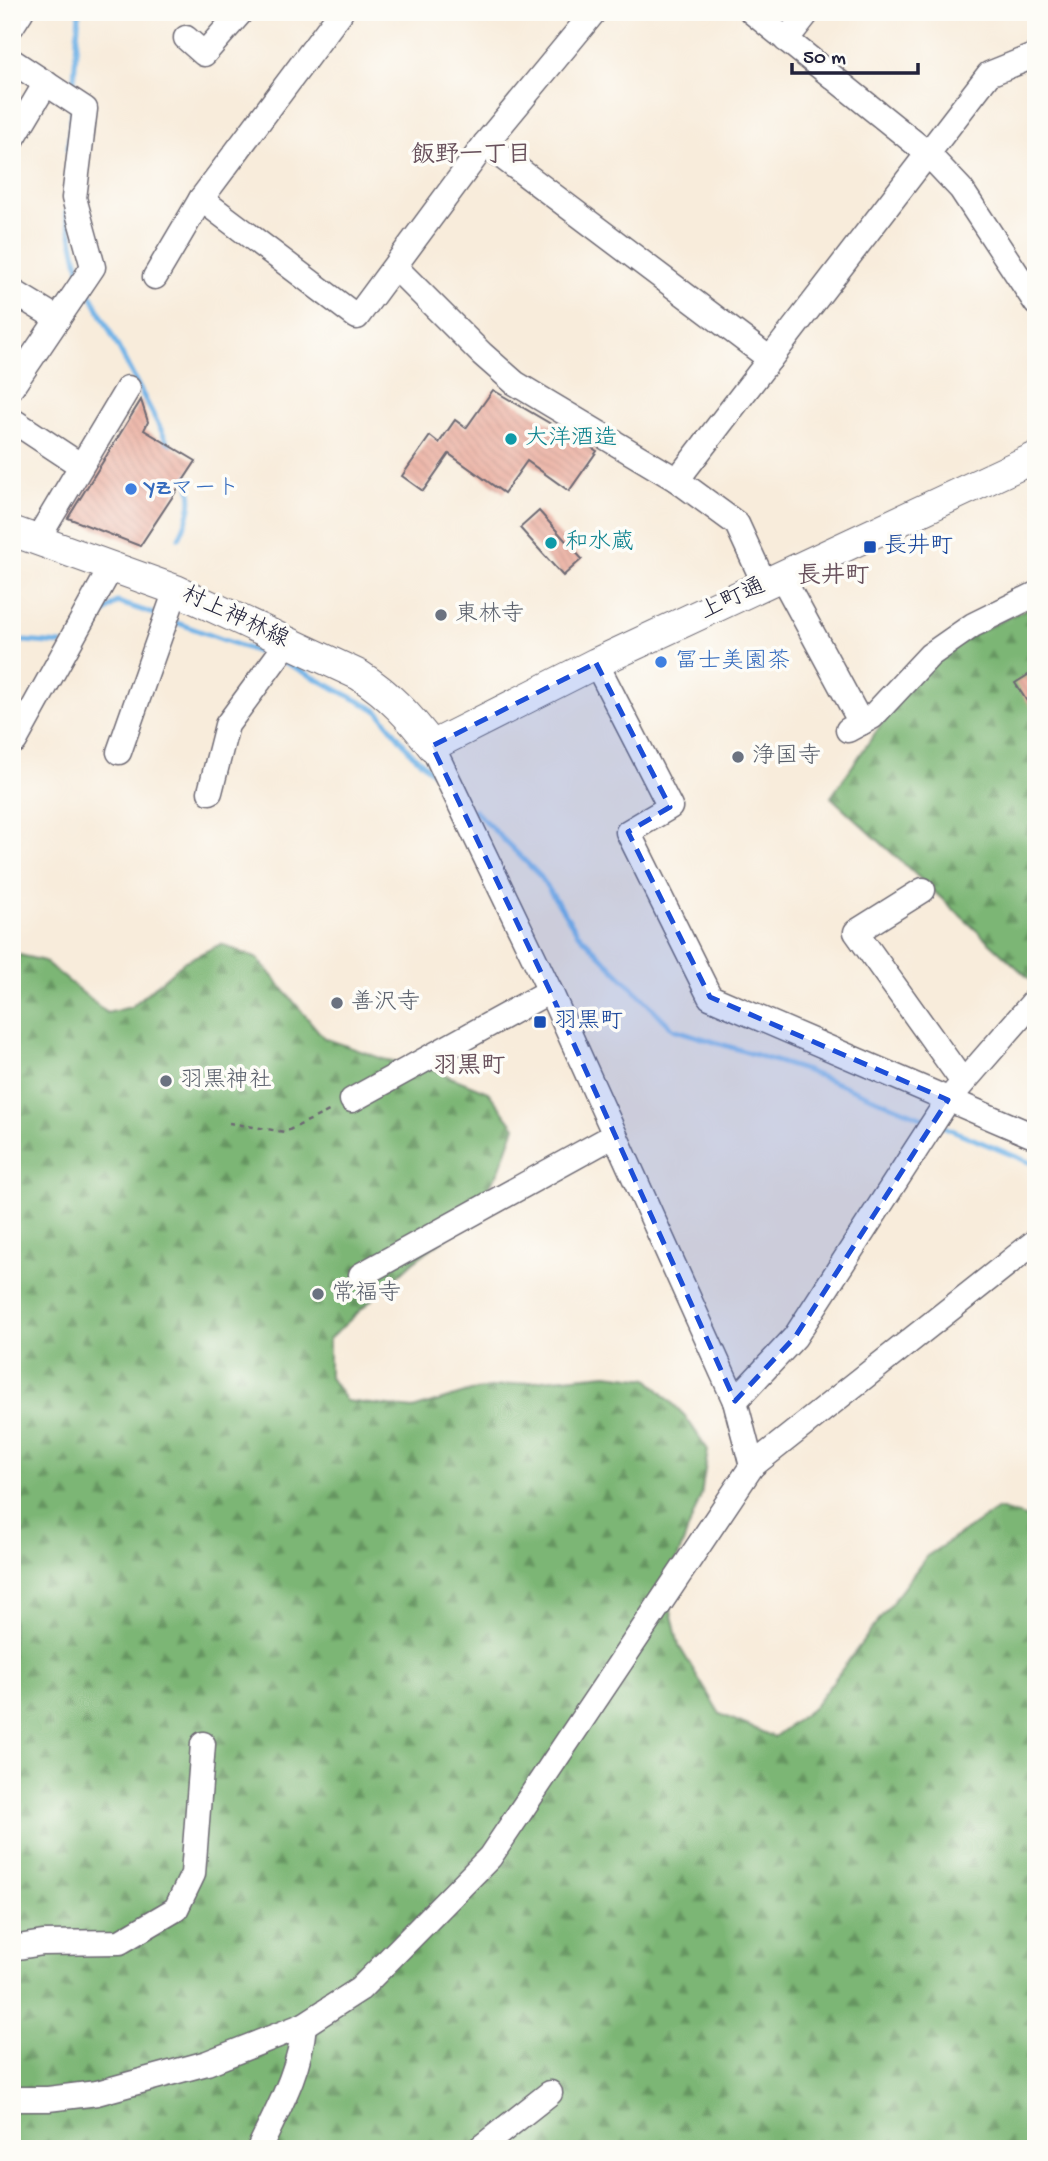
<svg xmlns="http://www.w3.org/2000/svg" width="1048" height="2161" viewBox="0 0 1048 2161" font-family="'Gochi Hand','Klee One',sans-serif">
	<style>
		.forest { fill: url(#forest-firs); stroke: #4f6c58; stroke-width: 2 }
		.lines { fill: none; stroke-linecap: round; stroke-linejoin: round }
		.stream { stroke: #72b4e7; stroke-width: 5 }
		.building { fill: url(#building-back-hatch) }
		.minor-casing { stroke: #6d6973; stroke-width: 27 }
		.major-casing { stroke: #6d6973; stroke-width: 32 }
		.path { stroke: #6d6973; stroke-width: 2.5; stroke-dasharray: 5 5; stroke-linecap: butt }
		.minor { stroke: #fff; stroke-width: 24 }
		.major { stroke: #fff; stroke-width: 30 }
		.marked { fill: #1d4ed8; fill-opacity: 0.2; stroke: #1d4ed8; stroke-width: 5; stroke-dasharray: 14 9; stroke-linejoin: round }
		.culture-dot { fill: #0f9aa8; stroke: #fdfcf7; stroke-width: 2.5 }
		.shop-dot { fill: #3f7fe0; stroke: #fdfcf7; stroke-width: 2.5 }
		.transit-dot { fill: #1a4fb4; stroke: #fdfcf7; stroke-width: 2.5 }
		.worship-dot { fill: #6b7280; stroke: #fdfcf7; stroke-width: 2.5 }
		.labels { text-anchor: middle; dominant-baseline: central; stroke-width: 7; stroke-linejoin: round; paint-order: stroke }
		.culture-label { font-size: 23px; fill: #0d838f; stroke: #fdfcf7; text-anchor: start }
		.shop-label { font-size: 23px; fill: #366cbe; stroke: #fdfcf7; text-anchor: start }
		.transit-label { font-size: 23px; fill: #164399; stroke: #fdfcf7; text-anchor: start }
		.street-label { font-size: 23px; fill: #22223b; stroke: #fdfcf7 }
		.worship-label { font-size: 23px; fill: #5b616d; stroke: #fdfcf7; text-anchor: start }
		.neighbourhood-label { font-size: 24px; font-weight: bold; fill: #68515c; stroke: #fdfcf7 }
	</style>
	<defs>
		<pattern id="forest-firs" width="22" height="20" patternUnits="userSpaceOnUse" patternTransform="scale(1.75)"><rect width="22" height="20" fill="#7cb674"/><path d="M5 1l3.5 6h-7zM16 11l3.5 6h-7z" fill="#659460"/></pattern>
		<pattern id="building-back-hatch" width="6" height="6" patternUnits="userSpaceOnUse" patternTransform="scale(1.75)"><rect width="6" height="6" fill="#e9a99a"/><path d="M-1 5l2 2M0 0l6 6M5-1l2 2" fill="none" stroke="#c89186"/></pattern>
	</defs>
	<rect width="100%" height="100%" fill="#fdfcf7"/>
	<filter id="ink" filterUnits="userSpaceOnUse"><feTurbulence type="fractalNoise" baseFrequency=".0143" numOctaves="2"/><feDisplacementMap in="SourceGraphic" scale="14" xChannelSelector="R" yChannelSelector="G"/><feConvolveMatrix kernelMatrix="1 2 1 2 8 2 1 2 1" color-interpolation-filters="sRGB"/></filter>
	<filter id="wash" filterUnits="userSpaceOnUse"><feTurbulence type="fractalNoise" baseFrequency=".00686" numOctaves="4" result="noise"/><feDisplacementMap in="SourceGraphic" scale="28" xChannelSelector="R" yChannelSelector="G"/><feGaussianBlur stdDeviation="1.57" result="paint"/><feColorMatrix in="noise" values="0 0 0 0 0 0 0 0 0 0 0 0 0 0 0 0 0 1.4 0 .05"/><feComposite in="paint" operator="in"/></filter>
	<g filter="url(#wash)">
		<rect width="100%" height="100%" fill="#f8ecdb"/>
		<g class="forest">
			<polygon points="1036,604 1036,985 831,797 909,684 968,637"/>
			<polygon points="221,944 258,959 324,1038 383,1059 431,1069 488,1092 515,1127 499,1171 465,1223 413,1262 329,1339 329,1376 346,1401 413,1409 471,1391 542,1380 607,1374 648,1379 685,1416 708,1450 701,1495 666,1589 679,1646 720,1714 774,1737 813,1708 927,1556 998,1509 1036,1520 1036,2149 12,2149 12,953 44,961 107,1013 131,1007 185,961"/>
		</g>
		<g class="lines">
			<g class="stream">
				<polyline points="73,91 79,12"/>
				<polyline points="68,150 72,108"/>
				<polyline points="66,212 80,274"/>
				<polyline points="88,289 172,451"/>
				<path d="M 179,538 C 191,513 196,497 184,472"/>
				<polyline points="172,621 268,656"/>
				<polyline points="92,623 117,602 160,616"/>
				<polyline points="12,640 61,644"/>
				<polyline points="284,662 378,711 411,753 436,775"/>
				<polyline points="474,810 540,876 577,932 673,1029 807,1071 928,1120"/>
				<polyline points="940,1125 1036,1165"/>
			</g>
		</g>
		<g id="blocks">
			<g class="building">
				<polygon points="493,390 597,451 569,491 527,461 504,493 449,454 423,491 402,476 430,436 439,443 455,420 466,428"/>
				<polygon points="141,400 148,422 144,430 196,461 140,546 68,518"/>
				<polygon points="539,511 582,559 563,576 520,528"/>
				<polygon points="1036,670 1036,715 1015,683"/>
			</g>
		</g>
	</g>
	<g filter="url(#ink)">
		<use href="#blocks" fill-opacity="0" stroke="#6d6973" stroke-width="2"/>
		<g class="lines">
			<defs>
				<g id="minor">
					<polyline points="752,12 926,152 961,189 1036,303"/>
					<polyline points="12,26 21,12"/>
					<polyline points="186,38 204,54 241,12"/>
					<polyline points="786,40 808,12"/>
					<polyline points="12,61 85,109 74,198 93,267 12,387"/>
					<polyline points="12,140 46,83"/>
					<polyline points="485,144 770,359"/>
					<polyline points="201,199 357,317 485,144 594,12"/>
					<polyline points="395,267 482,354 515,383 677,480 737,524 765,585"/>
					<polyline points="155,277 201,199 341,12"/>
					<polyline points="12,291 58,319"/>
					<polyline points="12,420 80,465"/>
					<polyline points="677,480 989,74 1036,55"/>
					<polyline points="37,540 128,388"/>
					<polyline points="782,577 861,723"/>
					<polyline points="596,663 670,807 628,832 710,997 1036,1137"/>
					<polyline points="848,730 872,717 930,655 973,625 1036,594"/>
					<polyline points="15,741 112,566"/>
					<polyline points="119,752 176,590"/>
					<polyline points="210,792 227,725 288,642"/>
					<polyline points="923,890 856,932 963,1082"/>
					<polyline points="352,1100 550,991"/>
					<polyline points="361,1275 613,1136"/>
					<polyline points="735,1401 795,1337 948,1100 1036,999"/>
					<polyline points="752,1466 1036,1241"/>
					<polyline points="12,1948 43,1943 120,1942 176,1909 193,1874 203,1744"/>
					<polyline points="12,2099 48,2099 97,2093 207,2063 304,2025 360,1989 490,1857 752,1466 735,1401 550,991 432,746"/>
					<path d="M 259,2149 C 279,2107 300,2071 304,2025"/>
					<polyline points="479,2149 550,2093"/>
				</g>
				<path id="major" d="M 12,531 L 176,590 L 359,675 C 390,695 410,717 432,746 L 596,663 L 1036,457"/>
			</defs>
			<use href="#minor" class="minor-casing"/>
			<use href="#major" class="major-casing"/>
			<polyline class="path" points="229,1123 285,1132 333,1109"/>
			<use href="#minor" class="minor"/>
			<use href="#major" class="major"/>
		</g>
	</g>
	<path class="marked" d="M 596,663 L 670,807 L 628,832 L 710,997 L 948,1100 L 795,1337 L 735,1401 L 550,991 L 432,746 Z"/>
	<g class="culture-dot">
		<circle cx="511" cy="439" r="7"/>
		<circle cx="551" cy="543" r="7"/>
	</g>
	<g class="shop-dot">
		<circle cx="131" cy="489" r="7"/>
		<circle cx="661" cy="662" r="7"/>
	</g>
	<g class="transit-dot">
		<rect x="863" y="540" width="14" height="14" rx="3.5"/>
		<rect x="533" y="1015" width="14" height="14" rx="3.5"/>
	</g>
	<g class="worship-dot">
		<circle cx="441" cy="615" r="7"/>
		<circle cx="738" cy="757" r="7"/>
		<circle cx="337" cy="1003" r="7"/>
		<circle cx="166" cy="1081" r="7"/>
		<circle cx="318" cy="1294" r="7"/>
	</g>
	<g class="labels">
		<g class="culture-label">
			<text x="525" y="439">大洋酒造</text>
			<text x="565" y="543">和水蔵</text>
		</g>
		<g class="shop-label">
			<text x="145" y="489">YZマート</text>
			<text x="675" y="662">冨士美園茶</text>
		</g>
		<g class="transit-label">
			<text x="884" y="547">長井町</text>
			<text x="554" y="1022">羽黒町</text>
		</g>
		<g class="street-label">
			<text transform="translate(733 600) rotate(-25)">上町通</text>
			<text transform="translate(235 618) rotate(25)">村上神林線</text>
		</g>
		<g class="worship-label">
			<text x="455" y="615">東林寺</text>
			<text x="752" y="757">浄国寺</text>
			<text x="351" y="1003">善沢寺</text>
			<text x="180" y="1081">羽黒神社</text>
			<text x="332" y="1294">常福寺</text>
		</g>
		<g class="neighbourhood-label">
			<text x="471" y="156">飯野一丁目</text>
			<text x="833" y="577">長井町</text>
			<text x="469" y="1067">羽黒町</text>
		</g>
	</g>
	<rect width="1048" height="2161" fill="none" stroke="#fdfcf7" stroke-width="42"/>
	<path d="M792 63v10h126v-10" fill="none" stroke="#22223b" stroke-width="3.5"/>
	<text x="803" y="63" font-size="21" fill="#22223b" stroke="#fdfcf7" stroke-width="5" paint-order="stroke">50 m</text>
</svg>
